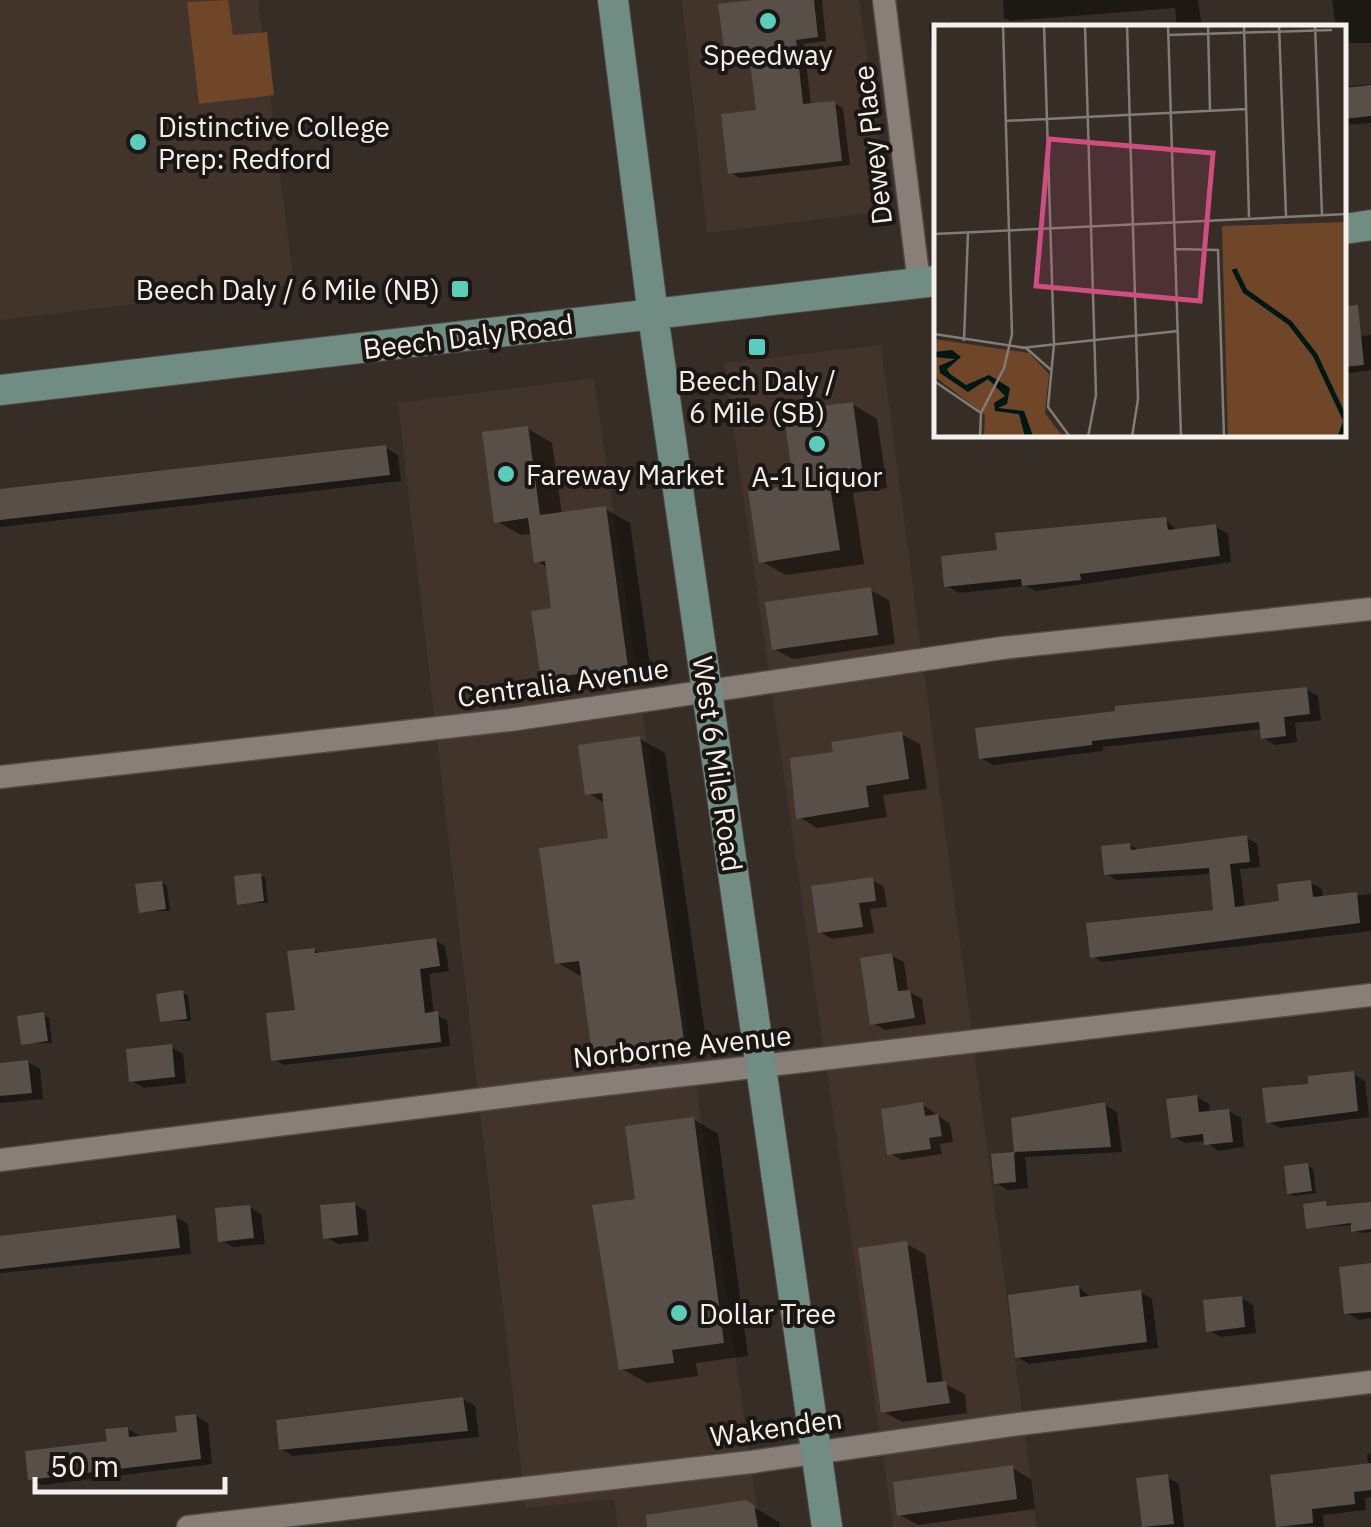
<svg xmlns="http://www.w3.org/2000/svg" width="1371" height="1527" viewBox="0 0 1371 1527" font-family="'IBM Plex Sans',sans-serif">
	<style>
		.built { fill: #42342a }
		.green { fill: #6f4628 }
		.shadow { fill: #0007 }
		.building { fill: #584f49 }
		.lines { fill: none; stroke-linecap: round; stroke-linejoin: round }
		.street-casing { stroke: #514a45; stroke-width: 25 }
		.secondary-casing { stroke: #514a45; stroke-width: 32 }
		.street { stroke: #897f78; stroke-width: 22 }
		.secondary { stroke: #718d83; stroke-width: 30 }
		.poi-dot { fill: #5bcebb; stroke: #1a1614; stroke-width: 4 }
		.labels { text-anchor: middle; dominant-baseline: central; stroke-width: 8; stroke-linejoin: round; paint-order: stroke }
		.poi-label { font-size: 28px; fill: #f6f0ec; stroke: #1a1614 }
		.street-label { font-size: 28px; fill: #f6f0ec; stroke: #1a1614 }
		.inset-river { fill: none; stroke: #001814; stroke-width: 5 }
		.inset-road { fill: none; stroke: #837b76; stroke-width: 2.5 }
		.view { fill: #cf4e7f; fill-opacity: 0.15; stroke: #cf4e7f; stroke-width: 5 }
		.inset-edge { fill: none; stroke: #f6f0ec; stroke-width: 5 }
	</style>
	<rect width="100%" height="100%" fill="#362d27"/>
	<g class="built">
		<polygon points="0,0 258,0 294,285 0,320"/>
		<polygon points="682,0 859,0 888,211 707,233"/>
		<polygon points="881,345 1037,1527 893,1527 724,363"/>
		<polygon points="594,378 760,1527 618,1527 614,1499 526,1508 398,403"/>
	</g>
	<polygon class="green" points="228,0 233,35 267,32 274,95 199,104 187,2"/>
	<g class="shadow">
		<polygon points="773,0 822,0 826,41 804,44 811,106 834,103 843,108 850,165 740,178 731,173 758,112 751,50 735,52 726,47"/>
		<polygon points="1003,0 1198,0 1202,28 1177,28 1175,8 1010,21 1004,18"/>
		<polygon points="1332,0 1371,0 1371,43 1344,43 1344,28 1336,28"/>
		<polygon points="949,22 954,28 936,28 936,48 931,45 929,24"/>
		<polygon points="1371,84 1371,123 1344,125 1344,87"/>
		<polygon points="1371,335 1371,370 1344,374 1344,339"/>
		<polygon points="852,404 877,419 887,488 853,493 864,564 786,575 761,561 797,487"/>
		<polygon points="527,428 552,443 562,515 605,509 630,523 652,680 568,692 543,677 554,610 548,568 537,561 533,534 521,535 496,521"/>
		<polygon points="386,448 398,455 401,481 0,527 0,492"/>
		<polygon points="1166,520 1178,532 1216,527 1228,534 1231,562 1036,591 1026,586 959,593 947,586 1000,552"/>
		<polygon points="870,590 889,600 895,644 793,659 774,649"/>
		<polygon points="1306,689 1318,696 1321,720 1295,723 1297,742 1275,745 1263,738 1262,729 1103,747 1103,751 993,765 981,758"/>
		<polygon points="901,734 920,744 927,789 883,795 887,817 817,828 799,817 835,754"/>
		<polygon points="640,739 665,753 708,1054 619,1066 594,1052 584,978 558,963 611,841 606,804 588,793"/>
		<polygon points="1247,838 1257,844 1260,867 1240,869 1245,908 1282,903 1311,883 1322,889 1323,899 1371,894 1371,931 1103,962 1092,956 1216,912 1212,874 1117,880 1106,874 1130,845 1140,851"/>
		<polygon points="260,875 265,878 268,903 239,903"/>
		<polygon points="872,880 884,887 887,907 870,909 874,933 832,939 820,932"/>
		<polygon points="162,883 167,886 170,911 141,911"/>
		<polygon points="435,940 445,946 449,971 429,974 434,1014 447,1020 450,1046 284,1065 274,1059 298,1012 314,950 322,954"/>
		<polygon points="892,956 904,962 908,991 922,999 926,1024 885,1030 873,1023"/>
		<polygon points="183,993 188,996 191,1021 162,1021"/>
		<polygon points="43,1015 49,1018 52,1043 23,1043"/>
		<polygon points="171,1047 183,1054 186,1083 144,1088 132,1081"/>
		<polygon points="28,1062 40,1069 43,1099 0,1103 0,1065"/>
		<polygon points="1353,1074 1365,1081 1369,1117 1280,1128 1268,1121 1311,1086"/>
		<polygon points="1197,1097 1209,1104 1210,1113 1228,1111 1241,1118 1244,1147 1218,1151 1206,1141 1185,1143 1173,1136"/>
		<polygon points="923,1105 950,1124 953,1142 940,1144 942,1154 902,1160 890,1153"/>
		<polygon points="1105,1105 1117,1112 1122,1152 1025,1157 1028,1188 1008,1190 996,1183 994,1156 1016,1154 1014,1120"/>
		<polygon points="693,1119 718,1134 748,1356 696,1363 698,1376 647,1383 622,1369 638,1201"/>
		<polygon points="1308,1166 1313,1169 1316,1193 1294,1196 1289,1193"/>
		<polygon points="354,1204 366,1211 369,1241 338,1244 326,1237"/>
		<polygon points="1326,1204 1333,1208 1371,1204 1371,1232 1359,1233 1353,1225 1308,1228"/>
		<polygon points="249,1207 261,1214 265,1244 233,1247 221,1240"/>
		<polygon points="176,1217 188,1224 191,1254 0,1273 0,1238"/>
		<polygon points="906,1244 925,1254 943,1383 965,1394 967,1413 902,1422 884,1412"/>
		<polygon points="1371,1267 1371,1318 1359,1320 1347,1313"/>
		<polygon points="1079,1287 1091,1298 1140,1292 1152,1299 1158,1348 1029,1364 1017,1357"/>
		<polygon points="1241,1298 1253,1305 1256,1333 1221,1337 1209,1330"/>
		<polygon points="463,1399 475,1406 479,1437 293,1456 281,1449"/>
		<polygon points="196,1416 208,1423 212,1464 42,1485 30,1478 109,1444 128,1429 140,1436 180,1435"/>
		<polygon points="1367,1454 1371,1454 1371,1497 1365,1498 1366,1510 1323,1515 1324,1527 1279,1526 1368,1465"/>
		<polygon points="1012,1468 1031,1479 1035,1509 918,1525 900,1515"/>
		<polygon points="1167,1477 1179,1484 1184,1527 1145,1527"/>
		<polygon points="746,1503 779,1522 780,1527 678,1527"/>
	</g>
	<g class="building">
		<polygon points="753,0 814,0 818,37 796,40 803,104 835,101 842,161 728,174 721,114 756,110 748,46 724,49 718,4"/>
		<polygon points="1371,85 1371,116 1344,119 1344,88"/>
		<polygon points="1358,305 1364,365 1344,367 1344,306"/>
		<polygon points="853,402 863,475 829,480 840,550 759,563 748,491 794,485 783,411"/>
		<polygon points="528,426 540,515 606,506 628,667 541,679 531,611 551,608 545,561 534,563 528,518 494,523 482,432"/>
		<polygon points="386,445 390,475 0,520 0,489"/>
		<polygon points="1166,517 1168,530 1216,524 1220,556 1080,574 1081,580 1022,586 1021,579 944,587 941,556 997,550 995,533"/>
		<polygon points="871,587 878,635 772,650 765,602"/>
		<polygon points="1307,687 1310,714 1284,717 1286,736 1261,739 1259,722 1092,741 1092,745 979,759 975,728 1115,711 1115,706"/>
		<polygon points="902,731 909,779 866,786 869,807 796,819 790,758 833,752 831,742"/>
		<polygon points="640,736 684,1040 592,1053 579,961 555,964 539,848 608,838 602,793 585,795 578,745"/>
		<polygon points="1247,835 1250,862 1230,864 1235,907 1279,901 1277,884 1311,880 1313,897 1357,892 1360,923 1090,958 1086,923 1213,910 1209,868 1104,875 1101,846 1130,843 1131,850"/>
		<polygon points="261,873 264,901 237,905 234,876"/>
		<polygon points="873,877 876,901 859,903 863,927 818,933 811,886"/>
		<polygon points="162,881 166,909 139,913 135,884"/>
		<polygon points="436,938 440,966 420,969 425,1013 438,1011 441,1042 271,1061 266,1013 295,1010 287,951 315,948 315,953"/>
		<polygon points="892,953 898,991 910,990 915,1018 870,1025 860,958"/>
		<polygon points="183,990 187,1019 160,1022 156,994"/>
		<polygon points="44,1012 48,1041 21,1045 17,1016"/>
		<polygon points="172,1044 175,1077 129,1082 126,1049"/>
		<polygon points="28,1060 32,1093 0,1096 0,1063"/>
		<polygon points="1354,1071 1358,1111 1266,1123 1262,1088 1308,1084 1308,1076"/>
		<polygon points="1197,1095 1199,1112 1229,1109 1233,1142 1204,1145 1203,1134 1171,1138 1166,1099"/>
		<polygon points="923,1102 925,1116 938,1114 942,1136 929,1138 931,1149 887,1155 881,1109"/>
		<polygon points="1105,1102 1111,1147 1014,1152 1011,1118"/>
		<polygon points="694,1117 724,1343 672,1350 674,1363 619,1370 592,1205 635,1199 625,1126"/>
		<polygon points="1014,1152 1016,1182 994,1184 991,1154"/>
		<polygon points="1308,1163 1312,1191 1287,1194 1284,1166"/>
		<polygon points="1326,1201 1327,1206 1371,1202 1371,1229 1351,1232 1351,1223 1306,1229 1303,1204"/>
		<polygon points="355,1202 358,1235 323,1239 320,1205"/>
		<polygon points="250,1205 254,1238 218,1242 215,1208"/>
		<polygon points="176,1215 180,1248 0,1269 0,1236"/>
		<polygon points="907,1241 927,1383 946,1381 950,1403 881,1413 858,1248"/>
		<polygon points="1371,1263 1371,1312 1344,1314 1339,1267"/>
		<polygon points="1079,1285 1080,1297 1141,1290 1147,1342 1015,1358 1008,1295"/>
		<polygon points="1242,1296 1245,1327 1206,1332 1203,1300"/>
		<polygon points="463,1397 468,1431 279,1450 276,1420"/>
		<polygon points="196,1414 201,1459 28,1480 25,1451 107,1441 105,1429 128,1427 129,1437 177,1432 175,1416"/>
		<polygon points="1371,1463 1371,1490 1354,1492 1355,1504 1312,1509 1313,1523 1276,1527 1270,1475"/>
		<polygon points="1013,1465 1017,1499 897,1516 893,1482"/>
		<polygon points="1168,1474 1174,1524 1142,1527 1136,1478"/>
		<polygon points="746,1500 754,1505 758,1527 647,1527 646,1515"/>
	</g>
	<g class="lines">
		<defs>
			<g id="street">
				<polyline points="884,0 919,283"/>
				<polyline points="0,777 510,720 1002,648 1371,609"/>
				<polyline points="0,1160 564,1089 1371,995"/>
				<polyline points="188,1527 751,1462 1011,1425 1371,1382"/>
			</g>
			<g id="secondary">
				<polyline points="613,0 653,315 827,1527"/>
				<polyline points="1344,229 1371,225"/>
				<polyline points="0,390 936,281"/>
			</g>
		</defs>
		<use href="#street" class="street-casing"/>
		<use href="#secondary" class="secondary-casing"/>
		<use href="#street" class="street"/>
		<use href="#secondary" class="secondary"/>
	</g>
	<g class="poi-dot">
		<circle cx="768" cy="21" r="10"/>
		<circle cx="138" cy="142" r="10"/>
		<rect x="450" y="279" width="20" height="20" rx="5"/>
		<rect x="747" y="337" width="20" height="20" rx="5"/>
		<circle cx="817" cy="444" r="10"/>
		<circle cx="506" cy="474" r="10"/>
		<circle cx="679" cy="1313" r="10"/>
	</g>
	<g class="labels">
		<g class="poi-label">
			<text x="768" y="54">Speedway</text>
			<text x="158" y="126" text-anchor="start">Distinctive College<tspan x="158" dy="32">Prep: Redford</tspan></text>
			<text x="440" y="289" text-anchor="end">Beech Daly / 6 Mile (NB)</text>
			<text x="757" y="380">Beech Daly /<tspan x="757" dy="32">6 Mile (SB)</tspan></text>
			<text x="526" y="474" text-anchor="start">Fareway Market</text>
			<text x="817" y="476">A-1 Liquor</text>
			<text x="699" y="1313" text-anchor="start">Dollar Tree</text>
		</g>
		<g class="street-label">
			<text transform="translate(872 145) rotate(-97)">Dewey Place</text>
			<text transform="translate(468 336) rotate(-7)">Beech Daly Road</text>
			<text transform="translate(563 682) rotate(-8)">Centralia Avenue</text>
			<text transform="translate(718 764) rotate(82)">West 6 Mile Road</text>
			<text transform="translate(682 1046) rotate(-6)">Norborne Avenue</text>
			<text transform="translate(776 1427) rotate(-8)">Wakenden</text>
		</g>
	</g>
	<g transform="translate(934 25)">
		<rect width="412" height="412" fill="#362d27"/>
		<path d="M 412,197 L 412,412 L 294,412 L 288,201 ZM 0,314 L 95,328 L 115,349 L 111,388 L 129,412 L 50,412 L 51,390 L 0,351 Z" fill="#6f4628"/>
		<path d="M 18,325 L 27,332 L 13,344 L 16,349 L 32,360 L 55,350 L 76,363 L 73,379 L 64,383 L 90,386 L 99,411 L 91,412 L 85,389 L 61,386 L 60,378 L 71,371 L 54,354 L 34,367 L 6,348 L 5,341 L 21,334 L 0,332 L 0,327 Z" fill="#001814"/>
		<path class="inset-river" d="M 300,244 L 311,266 L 356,298 L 381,330 L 412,396 L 406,412"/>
		<path class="inset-road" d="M 110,0 L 120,319 L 114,382 L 136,412M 151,0 L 162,370 L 154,412M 193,0 L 204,374 L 198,412M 234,0 L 247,412M 274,0 L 276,85M 310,0 L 315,192M 345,0 L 352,191M 381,0 L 388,190M 234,10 L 398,5M 71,96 L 312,84M 0,209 L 413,189M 240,224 L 284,225 L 290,412M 0,309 L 92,323 L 117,345M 30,316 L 34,207M 87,323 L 244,306M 0,356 L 47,388M 46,412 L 47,388 L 70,343 L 78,309 L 69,0"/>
		<path class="view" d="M 115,114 L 279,128 L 266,276 L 102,261 Z"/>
		<rect width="412" height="412" class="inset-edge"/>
	</g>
	<path d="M35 1477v15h190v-15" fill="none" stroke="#f6f0ec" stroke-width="5"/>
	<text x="50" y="1477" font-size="30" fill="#f6f0ec" stroke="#1a1614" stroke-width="8" paint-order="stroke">50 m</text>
</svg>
